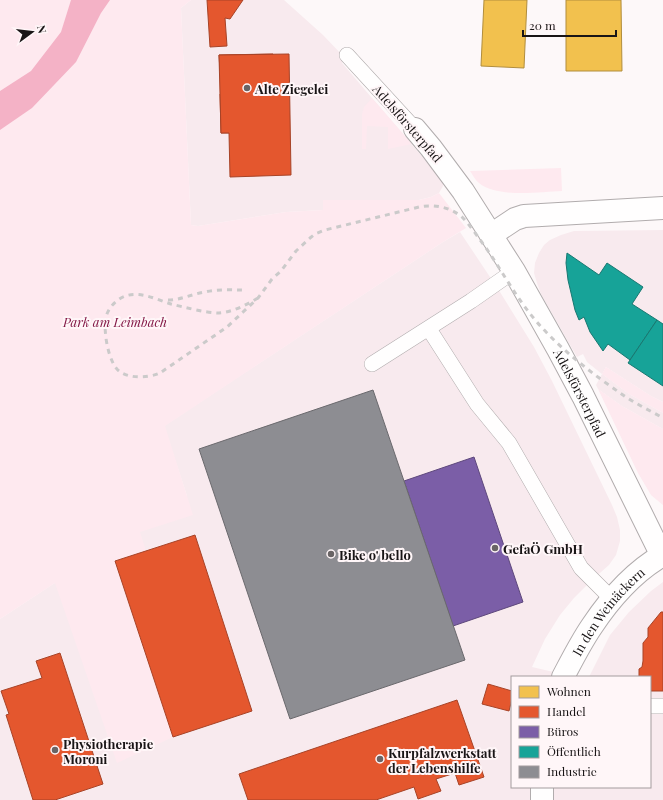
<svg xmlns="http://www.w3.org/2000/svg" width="663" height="800" viewBox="0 0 663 800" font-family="'Playfair Display',serif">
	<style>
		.built { fill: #f8eaee }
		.green { fill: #fee9ef }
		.water { fill: #f4b2c6 }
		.homes { fill: #f2c14e; stroke: #b18d3d }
		.shops { fill: #e4572e; stroke: #a74327 }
		.offices { fill: #7b5ea7; stroke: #5e487c }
		.public { fill: #17a398; stroke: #187871 }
		.industry { fill: #8d8d92; stroke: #6a696d }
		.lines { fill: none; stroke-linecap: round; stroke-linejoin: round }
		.lane-casing { stroke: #b1acad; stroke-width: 16 }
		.street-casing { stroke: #b1acad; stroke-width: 24 }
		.lane { stroke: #fffefe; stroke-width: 15 }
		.street { stroke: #fffefe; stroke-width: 22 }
		.rail { stroke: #cbcaca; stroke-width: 3; stroke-dasharray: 5 5; stroke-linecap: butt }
		.poi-dot { fill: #696465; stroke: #fff6f8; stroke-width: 1.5 }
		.labels { text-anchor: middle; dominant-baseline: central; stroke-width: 4; stroke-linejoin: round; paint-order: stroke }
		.poi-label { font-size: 13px; font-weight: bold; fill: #191516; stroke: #fff6f8; text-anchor: start }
		.street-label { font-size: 13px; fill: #191516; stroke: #fff6f8 }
		.park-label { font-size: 13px; font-style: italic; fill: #841947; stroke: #fff6f8 }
	</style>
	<rect width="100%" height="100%" fill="#fdf8f9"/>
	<g class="built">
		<polygon points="191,0 284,0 323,35 345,58 342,63 443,181 443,186 439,193 431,197 419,200 323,200 323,210 286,212 198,226 191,225 181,8"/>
		<polygon points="663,230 663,402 651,396 606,367 602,374 629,394 663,413 663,429 622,406 598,389 596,385 602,374 587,362 583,354 577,357 541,294 537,283 534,273 535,263 539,253 544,245 550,240 561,235 574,231"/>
		<polygon points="460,232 500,292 534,347 552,381 612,505 617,517 620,530 620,541 616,555 609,565 592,580 574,598 560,615 545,639 532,667 575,677 512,677 512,787 650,787 650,677 589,677 610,635 629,612 651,591 663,582 663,800 0,800 0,619 187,496 164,426 443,242"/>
	</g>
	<g class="green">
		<polygon points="0,0 191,0 181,8 191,225 198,226 286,212 323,210 323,200 419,200 431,197 439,193 466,228 443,242 165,426 193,515 140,532 146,551 115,561 173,737 117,763 55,583 0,619"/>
		<polygon points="372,98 412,144 388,149 388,127 367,126 366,149 362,149 362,114 364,107"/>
		<path d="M 561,168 L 562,191 C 539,192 497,198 479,183 C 475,180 473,175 470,171 Z"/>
		<polygon points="606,367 651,396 663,402 663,413 629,394 602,374"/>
		<polygon points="598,389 622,406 663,429 663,505 651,495 638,473"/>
	</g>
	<polygon class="water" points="71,0 110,0 101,13 76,62 32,108 0,130 0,91 31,71 61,32"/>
	<g class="homes">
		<polygon points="484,0 527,0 524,68 481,66"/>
		<polygon points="566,0 621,0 622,71 566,71"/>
	</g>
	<g class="shops">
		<polygon points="207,0 243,0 230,19 225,18 227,46 210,47"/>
		<polygon points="273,54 272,71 254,82 273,94 273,132 221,133 220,94 238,83 220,71 219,55"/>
		<polygon points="289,54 291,175 230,177 229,133 221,133 219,55"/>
		<polygon points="195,535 252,711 173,737 115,561"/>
		<polygon points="661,612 663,612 663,691 650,691 650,677 639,677 639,669 642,667 643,661 643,643 648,637 648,628"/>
		<polygon points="60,653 103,784 55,800 33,800 6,715 9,714 1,691 42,678 36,661"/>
		<polygon points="488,684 512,691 512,699 509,711 482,704"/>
		<polygon points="457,700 484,777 459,785 455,773 436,779 441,791 418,799 414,787 376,800 248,800 239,774"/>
	</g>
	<polygon class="offices" points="474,457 523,602 453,626 404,481"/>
	<g class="public">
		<polygon points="567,253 599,275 607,263 643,287 632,304 657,320 630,360 608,344 603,351 590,332 584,317 579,320 575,310 568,280 566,263"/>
		<polygon points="657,320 663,324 663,386 628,363"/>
	</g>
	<polygon class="industry" points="373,390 465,660 290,719 199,449"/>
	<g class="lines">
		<defs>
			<g id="lane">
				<polyline points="347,55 415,129"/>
				<polyline points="429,329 477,404 509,443 581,568 612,599"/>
				<polyline points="372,364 471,301 514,271"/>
				<polyline points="650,706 663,706"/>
			</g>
			<g id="street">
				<path id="s1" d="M 415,129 L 431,148 L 463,191 L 514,271 L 558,349 L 583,396 L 662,556"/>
				<polyline points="491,235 515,219 524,216 663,208"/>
				<path id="s2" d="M 563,677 C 572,660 581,642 592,626 C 610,599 635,571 663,555"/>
				<polyline points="542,800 542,787"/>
			</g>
		</defs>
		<use href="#lane" class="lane-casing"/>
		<use href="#street" class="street-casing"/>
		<use href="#lane" class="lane"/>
		<use href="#street" class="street"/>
		<g class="rail">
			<path d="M 258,298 C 246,305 233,312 219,313 C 205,313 184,307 171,304 C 155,299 137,289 121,298 C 114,302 108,309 106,317 C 103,330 108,362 119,371 C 129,379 149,378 160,373 L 227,327 L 258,298 L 272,279 L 281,271 L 296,251 L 310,238 L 315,234 L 325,230 L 419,207 C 434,204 450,207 462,217 C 469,224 475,233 481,241 C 498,264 511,289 528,311 C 553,344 592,374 626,397 C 638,405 651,411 663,418"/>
			<path d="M 168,300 C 181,300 192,294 205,292 C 218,289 231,290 243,290"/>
		</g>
	</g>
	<g class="poi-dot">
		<circle cx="247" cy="88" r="4"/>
		<circle cx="495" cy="548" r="4"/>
		<circle cx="331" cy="554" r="4"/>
		<circle cx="55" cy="750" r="4"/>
		<circle cx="380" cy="759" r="4"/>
	</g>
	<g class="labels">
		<g class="poi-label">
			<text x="255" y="88">Alte Ziegelei</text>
			<text x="503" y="548">GefaÖ GmbH</text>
			<text x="339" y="554">Bike o' bello</text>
			<text x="63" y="743">Physiotherapie<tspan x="63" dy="15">Moroni</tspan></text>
			<text x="388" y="752">Kurpfalzwerkstatt<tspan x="388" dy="15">der Lebenshilfe</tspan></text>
		</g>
		<g class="street-label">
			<text transform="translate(408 123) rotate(49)">Adelsförsterpfad</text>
			<text stroke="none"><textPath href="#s1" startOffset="312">Adelsförsterpfad</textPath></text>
			<text stroke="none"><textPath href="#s2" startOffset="80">In den Weinäckern</textPath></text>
		</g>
		<g class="park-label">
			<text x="115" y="321">Park am Leimbach</text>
		</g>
	</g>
	<rect x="511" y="676" width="140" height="112" fill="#fff6f8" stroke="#a39c9e"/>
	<rect x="519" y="686" width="20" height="12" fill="#f2c14e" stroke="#a39c9e"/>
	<text x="547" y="696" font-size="12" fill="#191516">Wohnen</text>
	<rect x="519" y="706" width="20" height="12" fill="#e4572e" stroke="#a39c9e"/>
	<text x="547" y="716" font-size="12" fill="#191516">Handel</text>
	<rect x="519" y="726" width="20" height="12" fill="#7b5ea7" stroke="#a39c9e"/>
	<text x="547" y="736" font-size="12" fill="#191516">Büros</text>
	<rect x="519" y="746" width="20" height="12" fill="#17a398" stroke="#a39c9e"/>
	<text x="547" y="756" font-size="12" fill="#191516">Öffentlich</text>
	<rect x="519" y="766" width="20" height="12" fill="#8d8d92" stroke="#a39c9e"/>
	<text x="547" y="776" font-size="12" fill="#191516">Industrie</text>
	<g transform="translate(32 32) rotate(75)" stroke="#fff6f8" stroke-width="3" paint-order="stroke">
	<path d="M0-3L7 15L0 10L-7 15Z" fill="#191516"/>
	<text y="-6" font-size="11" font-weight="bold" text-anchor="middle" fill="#191516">N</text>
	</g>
	<path d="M523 30v6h93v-6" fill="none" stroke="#191516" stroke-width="2"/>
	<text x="529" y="30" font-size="12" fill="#191516" stroke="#fff6f8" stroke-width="3" paint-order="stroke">20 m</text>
</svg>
